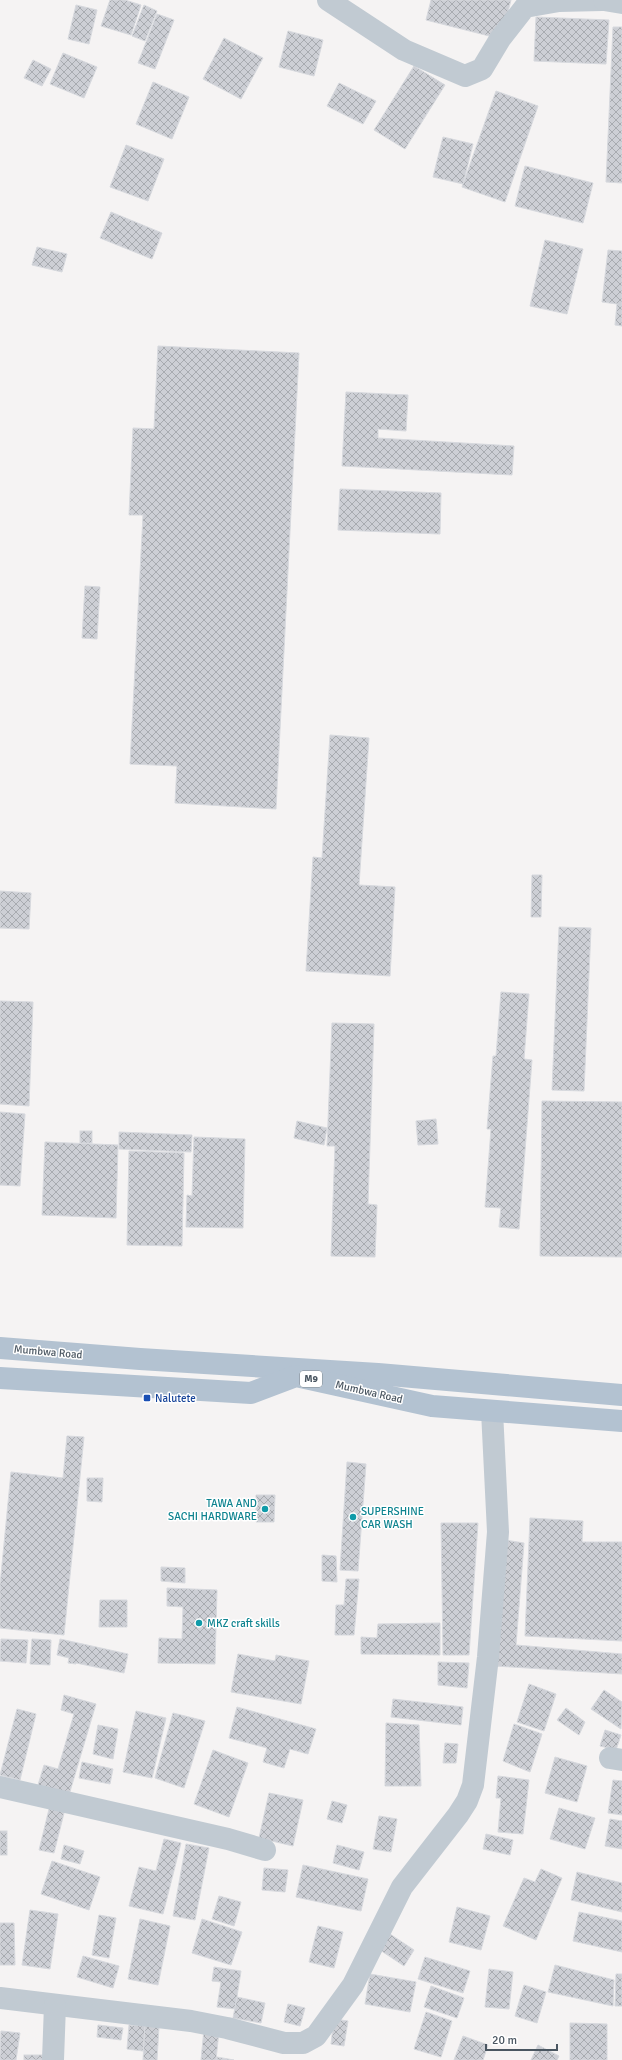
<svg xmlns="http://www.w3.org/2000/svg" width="622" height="2060" viewBox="0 0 622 2060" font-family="Signika,sans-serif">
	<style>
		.building { fill: url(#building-cross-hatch); stroke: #d7d9de }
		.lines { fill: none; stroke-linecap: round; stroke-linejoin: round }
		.minor { stroke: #c1cad2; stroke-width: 22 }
		.primary { stroke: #b3c2d1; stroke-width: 22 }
		.transit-dot { fill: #1a4fb4; stroke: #fff; stroke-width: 1.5 }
		.culture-dot { fill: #0f9aa8; stroke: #fff; stroke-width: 1.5 }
		.labels { text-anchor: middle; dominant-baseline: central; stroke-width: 3; stroke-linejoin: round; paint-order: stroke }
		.shield { fill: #fff; stroke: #808990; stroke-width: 1 }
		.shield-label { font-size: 10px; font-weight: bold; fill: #4a5661 }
		.street-label { font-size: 11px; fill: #4a5661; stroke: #fff }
		.transit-label { font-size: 11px; fill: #164399; stroke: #fff; text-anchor: start }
		.culture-label { font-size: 11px; fill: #0d838f; stroke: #fff; text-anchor: start }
	</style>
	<defs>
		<pattern id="building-cross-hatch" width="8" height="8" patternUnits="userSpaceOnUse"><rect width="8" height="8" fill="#cdcfd5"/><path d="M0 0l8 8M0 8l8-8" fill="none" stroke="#a8abb0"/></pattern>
	</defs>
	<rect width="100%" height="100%" fill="#f5f3f3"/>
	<g class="building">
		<polygon points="110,0 125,0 141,5 131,35 101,26"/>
		<polygon points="431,0 511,0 501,39 426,20"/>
		<polygon points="76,5 97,10 89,44 68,39"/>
		<polygon points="144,5 157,11 145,41 132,36"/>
		<polygon points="157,14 174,20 155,69 138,63"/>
		<polygon points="536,17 609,20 606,64 534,61"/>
		<polygon points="613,27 622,27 622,183 606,182"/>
		<polygon points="288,31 323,40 314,76 279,67"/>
		<polygon points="224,38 263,58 241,99 203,79"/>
		<polygon points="63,53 97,67 84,98 50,84"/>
		<polygon points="33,60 51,69 42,86 24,78"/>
		<polygon points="414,66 445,85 405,149 374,130"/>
		<polygon points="153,82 189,97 172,139 136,124"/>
		<polygon points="339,83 376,101 363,124 327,106"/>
		<polygon points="496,91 538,106 505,202 462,187"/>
		<polygon points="443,137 473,144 463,184 433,177"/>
		<polygon points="126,145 164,159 148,201 110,187"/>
		<polygon points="525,166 593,183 583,223 515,206"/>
		<polygon points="111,212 162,233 152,259 100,238"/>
		<polygon points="545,240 583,249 567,314 530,306"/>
		<polygon points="37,247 67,254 62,272 32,265"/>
		<polygon points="608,250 622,251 622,326 615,325 617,304 602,302"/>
		<polygon points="158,346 299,353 276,809 175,803 177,766 130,764 143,515 129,515 133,428 154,429"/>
		<polygon points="346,392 408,395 406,431 378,429 378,438 514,446 512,475 342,466"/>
		<polygon points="340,489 441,493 440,534 338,530"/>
		<polygon points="85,586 100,587 97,639 82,638"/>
		<polygon points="330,735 369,738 359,885 395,887 390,976 306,971 313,857 322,858"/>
		<polygon points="532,875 542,875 541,917 531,917"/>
		<polygon points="0,891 31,893 29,929 0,928"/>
		<polygon points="559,927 591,928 584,1091 552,1090"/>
		<polygon points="501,992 529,994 524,1059 532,1060 519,1229 499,1227 501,1208 485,1207 491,1129 487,1129 493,1056 496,1056"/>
		<polygon points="0,1001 33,1002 29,1106 0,1104"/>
		<polygon points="332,1023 374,1024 368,1204 377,1205 375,1257 331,1256 335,1146 327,1146"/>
		<polygon points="542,1101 622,1102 622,1257 540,1256"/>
		<polygon points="0,1112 25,1114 20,1186 0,1185"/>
		<polygon points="436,1119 438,1144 418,1145 416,1121"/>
		<polygon points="297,1121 327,1128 324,1145 294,1138"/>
		<rect x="80" y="1131" width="12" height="12"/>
		<polygon points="119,1132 192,1135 191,1152 119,1149"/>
		<polygon points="194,1137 245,1139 243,1228 186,1227 187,1195 192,1196"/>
		<polygon points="45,1142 118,1145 116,1218 42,1215"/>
		<polygon points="129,1151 184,1153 182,1246 127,1245"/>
		<polygon points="67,1436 84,1437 64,1635 0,1628 0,1585 11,1472 63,1478"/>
		<polygon points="347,1462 366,1464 358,1571 340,1570"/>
		<polygon points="87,1478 103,1478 102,1502 87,1501"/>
		<polygon points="256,1495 275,1495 274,1522 256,1522"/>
		<polygon points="530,1518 583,1521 582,1542 622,1542 622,1641 525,1636"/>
		<polygon points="441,1523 478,1523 469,1655 443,1655"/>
		<polygon points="505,1540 524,1543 516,1645 622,1654 622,1674 495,1666"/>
		<polygon points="322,1555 336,1556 337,1582 322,1581"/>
		<polygon points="161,1567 185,1568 185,1583 161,1581"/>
		<polygon points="346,1579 359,1579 354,1635 335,1635 336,1605 344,1605"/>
		<polygon points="167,1588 217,1590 215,1664 158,1663 159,1638 182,1639 183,1607 167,1606"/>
		<polygon points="100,1600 127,1600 127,1627 99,1627"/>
		<polygon points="440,1623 440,1655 361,1654 361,1637 377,1638 378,1624"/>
		<polygon points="1,1639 28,1640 26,1663 0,1661"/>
		<polygon points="32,1639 51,1640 50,1665 30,1664"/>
		<polygon points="60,1639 128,1654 124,1673 76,1663 76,1664 68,1663 69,1658 57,1655"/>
		<polygon points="238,1654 275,1661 276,1655 309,1661 301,1704 231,1692"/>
		<polygon points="438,1662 469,1663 467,1688 438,1685"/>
		<polygon points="529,1684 556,1694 544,1731 517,1722"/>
		<polygon points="604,1690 622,1702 621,1729 591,1709"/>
		<polygon points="64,1695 96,1704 69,1795 38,1785 44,1765 58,1769 74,1714 61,1710"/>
		<polygon points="393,1699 463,1707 461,1725 391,1717"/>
		<polygon points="237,1707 316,1729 308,1754 290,1749 284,1768 263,1762 267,1748 229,1738"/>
		<polygon points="566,1708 585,1722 579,1735 557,1720"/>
		<polygon points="17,1709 36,1714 20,1780 0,1775"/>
		<polygon points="136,1711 166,1718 152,1778 123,1772"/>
		<polygon points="173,1713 205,1721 184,1788 155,1778"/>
		<polygon points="386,1723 419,1725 421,1786 385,1786"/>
		<polygon points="514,1724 542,1734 530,1772 503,1761"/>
		<polygon points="98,1725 118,1729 113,1759 93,1754"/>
		<polygon points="605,1730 621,1735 616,1750 600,1746"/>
		<polygon points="445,1743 458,1744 456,1763 443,1763"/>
		<polygon points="213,1750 248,1763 229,1817 194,1804"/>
		<polygon points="555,1757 587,1766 577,1802 545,1793"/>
		<polygon points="82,1762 113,1769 110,1784 79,1778"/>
		<polygon points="498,1776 529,1780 523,1834 498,1832 501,1798 496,1798"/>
		<polygon points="613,1780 622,1781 622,1815 608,1813"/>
		<polygon points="269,1793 303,1800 293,1846 259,1838"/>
		<polygon points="332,1801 347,1805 342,1823 327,1819"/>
		<polygon points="50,1805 65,1809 54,1853 39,1850"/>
		<polygon points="559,1808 595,1818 585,1849 550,1839"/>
		<polygon points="379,1816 397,1819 391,1852 373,1849"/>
		<polygon points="610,1819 622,1821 622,1849 605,1846"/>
		<rect x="0" y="1831" width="7" height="24"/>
		<polygon points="486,1834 513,1840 510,1855 483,1849"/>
		<polygon points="164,1839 181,1843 163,1914 129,1906 139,1867 156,1871"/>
		<polygon points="186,1844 209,1848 195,1920 173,1916"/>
		<polygon points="64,1845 84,1851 80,1864 61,1859"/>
		<polygon points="337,1845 364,1852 359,1870 333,1863"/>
		<polygon points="52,1861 100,1877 89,1910 41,1894"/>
		<polygon points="303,1865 368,1879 361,1911 296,1897"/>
		<polygon points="264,1868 288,1870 285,1892 262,1890"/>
		<polygon points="541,1869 562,1878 536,1940 503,1926 524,1878 535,1882"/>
		<polygon points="577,1872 622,1883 622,1912 571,1900"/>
		<polygon points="219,1896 241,1902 234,1926 212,1919"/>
		<polygon points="457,1907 490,1916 481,1950 449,1942"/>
		<polygon points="30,1910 58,1914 50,1969 22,1965"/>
		<polygon points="579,1912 622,1921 622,1952 573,1941"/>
		<polygon points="99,1915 116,1918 109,1958 92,1955"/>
		<polygon points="140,1919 170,1926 158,1985 128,1979"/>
		<polygon points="202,1919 242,1932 231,1965 192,1953"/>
		<polygon points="0,1923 14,1923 15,1965 0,1965"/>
		<polygon points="318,1926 343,1932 334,1968 309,1962"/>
		<polygon points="390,1934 414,1950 404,1966 380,1950"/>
		<polygon points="83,1956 119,1966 113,1988 77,1977"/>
		<polygon points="425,1957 470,1971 463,1993 418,1979"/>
		<polygon points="555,1965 614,1980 613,2006 548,1992"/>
		<polygon points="214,1967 241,1971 235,2009 217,2007 221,1982 212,1981"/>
		<polygon points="489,1969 513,1972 509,2009 485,2007"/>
		<polygon points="370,1974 416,1982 410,2012 365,2004"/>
		<polygon points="616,1974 622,1974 622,2006 615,2006"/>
		<polygon points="524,1985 546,1992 537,2023 515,2016"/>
		<polygon points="431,1986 464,1998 457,2018 424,2007"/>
		<polygon points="237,1997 265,2003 261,2023 233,2018"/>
		<polygon points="288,2004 305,2008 300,2026 284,2022"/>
		<polygon points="426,2012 452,2021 441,2057 414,2049"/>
		<polygon points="334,2019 348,2021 344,2046 331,2044"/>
		<polygon points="570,2023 607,2024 607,2060 570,2060"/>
		<polygon points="98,2025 123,2028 121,2040 97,2037"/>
		<polygon points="129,2025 145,2026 143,2051 127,2049"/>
		<polygon points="145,2026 159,2027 157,2060 143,2060"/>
		<polygon points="204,2029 219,2031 216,2060 201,2060"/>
		<polygon points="1,2031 20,2033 16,2060 0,2060"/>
		<polygon points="463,2036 488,2045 483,2060 454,2060"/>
		<polygon points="538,2045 559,2056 557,2060 531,2060"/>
		<rect x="24" y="2055" width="19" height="5"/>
		<polygon points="217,2057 234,2060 216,2060"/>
	</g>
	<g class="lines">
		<g class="minor">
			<polyline points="328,0 404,50 465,76 482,69 500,39 525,7 559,1 602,0"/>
			<polyline points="604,0 622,3"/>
			<polyline points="610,1758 622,1760"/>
			<polyline points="0,1787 228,1839 265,1850"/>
			<polyline points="0,1998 191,2021 227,2028 284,2043 303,2043 316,2036 353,1985 402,1887 458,1815 467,1801 473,1785 488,1657 498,1532 492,1411"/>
			<polyline points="53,2060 55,2005"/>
		</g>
		<g class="primary">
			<polyline points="0,1348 140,1359 378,1374 622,1395"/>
			<polyline points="0,1378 251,1393 296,1376 432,1406 622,1421"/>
		</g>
	</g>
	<rect class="transit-dot" x="143" y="1394" width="8" height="8" rx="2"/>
	<g class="culture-dot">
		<circle cx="265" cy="1509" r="4"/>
		<circle cx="353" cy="1517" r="4"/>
		<circle cx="199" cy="1623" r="4"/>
	</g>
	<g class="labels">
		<rect class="shield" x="300" y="1371" width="22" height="16" rx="3"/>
		<g class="shield-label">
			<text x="311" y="1379">M9</text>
		</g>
		<g class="street-label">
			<text transform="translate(48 1352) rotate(5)">Mumbwa Road</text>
			<text transform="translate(369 1392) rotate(13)">Mumbwa Road</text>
		</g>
		<g class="transit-label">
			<text x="155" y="1398">Nalutete</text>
		</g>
		<g class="culture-label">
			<text x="257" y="1503" text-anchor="end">TAWA AND<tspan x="257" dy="13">SACHI HARDWARE</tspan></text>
			<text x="361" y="1511">SUPERSHINE<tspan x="361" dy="13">CAR WASH</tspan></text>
			<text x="207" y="1623">MKZ craft skills</text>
		</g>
	</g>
	<path d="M486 2044v6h71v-6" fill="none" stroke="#4a5661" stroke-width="2"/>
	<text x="492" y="2044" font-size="12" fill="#4a5661" stroke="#ffffff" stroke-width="3" paint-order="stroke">20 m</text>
</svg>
